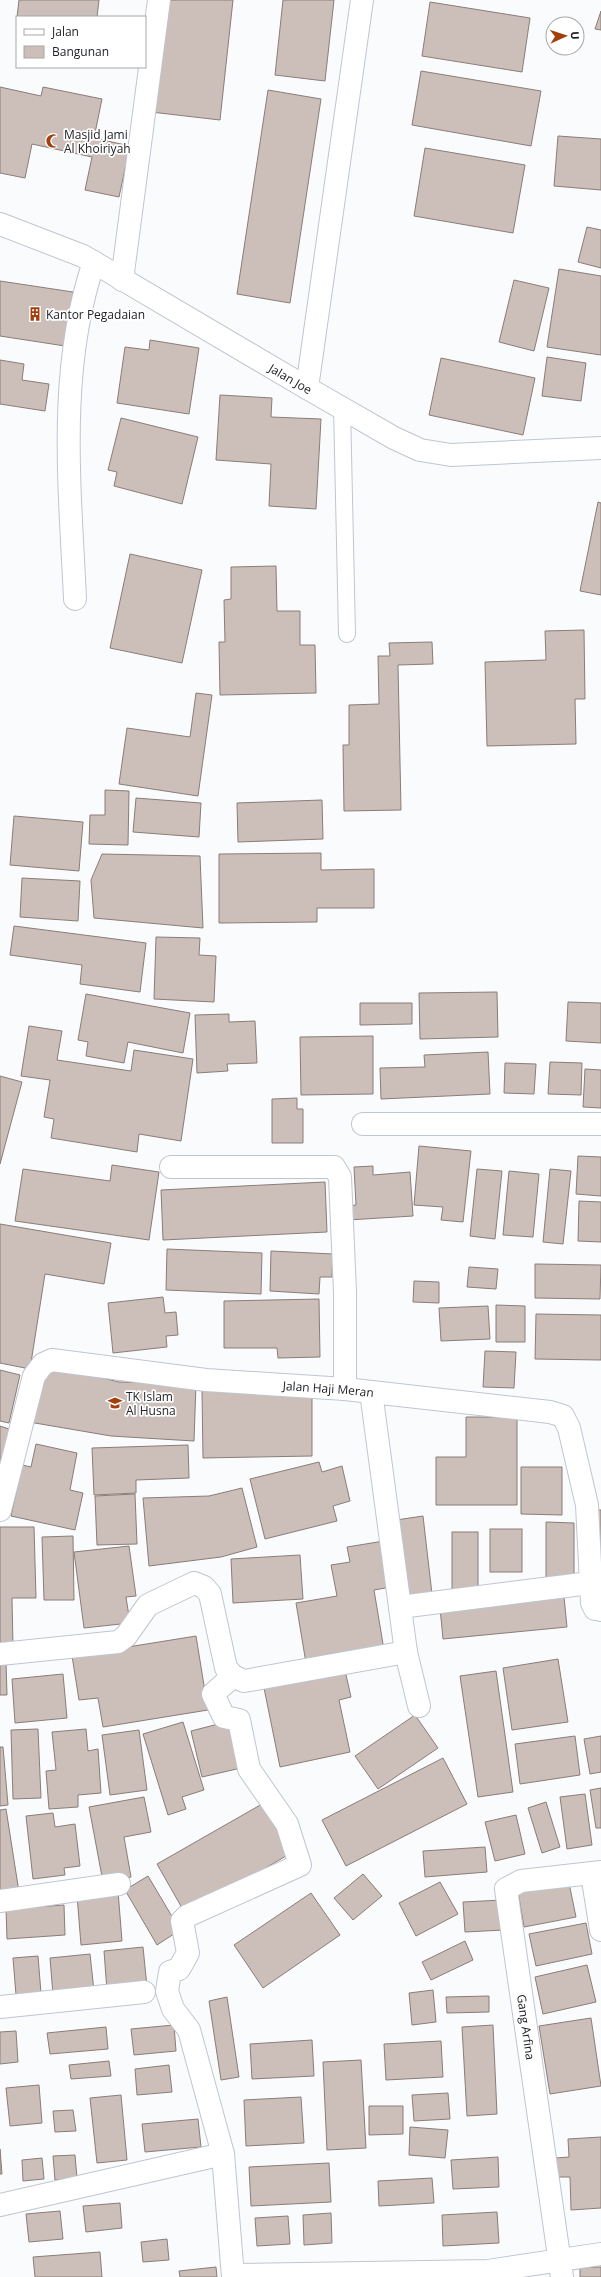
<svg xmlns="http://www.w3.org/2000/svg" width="601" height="2277" viewBox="0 0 601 2277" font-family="'Open Sans',sans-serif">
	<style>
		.building { fill: #ccbeb8; stroke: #8a7d78 }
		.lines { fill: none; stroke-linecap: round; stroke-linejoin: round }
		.service-casing { stroke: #bfc6d1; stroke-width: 18 }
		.minor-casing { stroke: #bfc6d1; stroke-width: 24 }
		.tertiary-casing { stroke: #bfc6d1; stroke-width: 24 }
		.service { stroke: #fff; stroke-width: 16 }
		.minor { stroke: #fff; stroke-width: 22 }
		.tertiary { stroke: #fff; stroke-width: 22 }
		.labels { text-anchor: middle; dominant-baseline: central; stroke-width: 3.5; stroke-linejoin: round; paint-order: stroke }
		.poi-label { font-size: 12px; fill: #202226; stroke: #fff; text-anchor: start }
		.street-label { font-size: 12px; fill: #202226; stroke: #fff }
	</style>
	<rect width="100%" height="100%" fill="#fafbfd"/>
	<g class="building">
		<polygon points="19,0 99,0 97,17 17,17"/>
		<polygon points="164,0 233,0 220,120 151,112"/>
		<polygon points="283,0 334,0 325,81 275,75"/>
		<polygon points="430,2 530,18 522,72 422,56"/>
		<polygon points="601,11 601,30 595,29"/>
		<polygon points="421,71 541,91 531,146 412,125"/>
		<polygon points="0,87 41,96 43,87 102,99 94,138 130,146 119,197 85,190 92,157 32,144 25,178 0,173"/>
		<polygon points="268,90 321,99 290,303 237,294"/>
		<polygon points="558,136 601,139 601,190 554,186"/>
		<polygon points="425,148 525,165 513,233 414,216"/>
		<polygon points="587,227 601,230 601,268 578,262"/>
		<polygon points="559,269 601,276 601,355 547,347"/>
		<polygon points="514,280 549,288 534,351 499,342"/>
		<polygon points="0,281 73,292 65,346 0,336"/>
		<polygon points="150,340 199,348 189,414 117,403 125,347 149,350"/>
		<polygon points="547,357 586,363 581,401 542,396"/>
		<polygon points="441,358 535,378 523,435 429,415"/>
		<polygon points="0,360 24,364 22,380 49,384 45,411 0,404"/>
		<polygon points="220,395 272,398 271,417 321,419 316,509 269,506 271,464 216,460"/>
		<polygon points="121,418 198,437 182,504 114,486 117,472 108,470"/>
		<polygon points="598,502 601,503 601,595 580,591"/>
		<polygon points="130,554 202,570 182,663 110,648"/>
		<polygon points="276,566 277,611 300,611 300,645 315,645 316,693 220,695 219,642 225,642 224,600 231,599 231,567"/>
		<polygon points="584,630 585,699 575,699 576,744 487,746 485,662 546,660 545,631"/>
		<polygon points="432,642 433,664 398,665 401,810 344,811 343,745 349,745 349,705 379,704 378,656 390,656 389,643"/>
		<polygon points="196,693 212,695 198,796 119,784 127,728 190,737"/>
		<polygon points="105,790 129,791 128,845 89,844 90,815 105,815"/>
		<polygon points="136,798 201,803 199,837 133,832"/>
		<polygon points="322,800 323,839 238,842 237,803"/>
		<polygon points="14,816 83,822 79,871 10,865"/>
		<polygon points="321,853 321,870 374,869 374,908 317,908 317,922 219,923 219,854"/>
		<polygon points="102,854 200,856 203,928 94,918 91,880"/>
		<polygon points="22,878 80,881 78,921 20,917"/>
		<polygon points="14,926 146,943 140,992 80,984 82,965 10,955"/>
		<polygon points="156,937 200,938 199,955 216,956 214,1002 154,999"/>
		<polygon points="497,992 498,1037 420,1039 419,993"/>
		<polygon points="86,994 190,1013 183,1053 128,1042 124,1063 86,1056 88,1042 78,1040"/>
		<polygon points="568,1002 601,1003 601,1043 566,1041"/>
		<polygon points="360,1003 412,1003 412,1024 360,1025"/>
		<polygon points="229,1014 229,1022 255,1021 257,1063 227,1064 228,1071 197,1073 195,1015"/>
		<polygon points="29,1026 62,1031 57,1060 131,1071 134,1050 193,1059 181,1141 139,1134 137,1152 51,1138 54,1119 44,1117 50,1080 21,1076"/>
		<polygon points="373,1036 373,1094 301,1095 300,1037"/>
		<polygon points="488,1052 490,1094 381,1099 380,1068 425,1067 424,1055"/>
		<polygon points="550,1062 582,1063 581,1095 548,1094"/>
		<polygon points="505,1063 536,1064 534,1094 504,1093"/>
		<polygon points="585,1069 601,1070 601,1108 583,1107"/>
		<polygon points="0,1076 22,1082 0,1164"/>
		<polygon points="297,1098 297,1109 303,1109 303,1143 272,1143 272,1099"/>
		<polygon points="419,1146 471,1151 463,1222 441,1220 443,1207 414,1205"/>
		<polygon points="578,1156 601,1157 601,1196 576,1194"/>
		<polygon points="112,1165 159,1172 149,1240 15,1221 23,1169 110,1181"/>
		<polygon points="373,1166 373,1175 410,1172 413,1216 348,1220 347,1206 356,1205 354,1167"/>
		<polygon points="477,1169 502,1171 495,1239 470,1236"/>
		<polygon points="550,1169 571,1171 563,1244 543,1242"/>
		<polygon points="509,1171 539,1174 533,1237 503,1235"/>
		<polygon points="325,1182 327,1232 163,1240 161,1190"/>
		<polygon points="579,1201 601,1202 601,1242 578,1241"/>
		<polygon points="0,1224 111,1243 104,1284 45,1274 30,1369 0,1363"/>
		<polygon points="167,1249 262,1253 261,1294 166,1290"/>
		<polygon points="271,1251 333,1254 332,1277 320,1277 319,1294 270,1291"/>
		<polygon points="535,1264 601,1265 600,1299 535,1298"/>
		<polygon points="469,1267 498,1269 496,1289 467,1287"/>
		<polygon points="414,1281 439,1282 439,1303 413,1302"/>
		<polygon points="163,1297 165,1313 176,1312 178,1335 166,1336 167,1347 113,1353 108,1303"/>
		<polygon points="319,1299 320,1357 278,1358 277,1348 224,1348 224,1301"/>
		<polygon points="496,1305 525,1306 525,1342 496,1342"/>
		<polygon points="488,1306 490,1339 441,1341 439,1308"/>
		<polygon points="536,1314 601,1315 601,1360 535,1359"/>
		<polygon points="485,1351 516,1352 514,1388 483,1387"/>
		<polygon points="47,1364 119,1382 196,1383 194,1441 111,1436 29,1422"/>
		<polygon points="0,1370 20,1375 9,1423 0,1421"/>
		<polygon points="312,1390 312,1456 203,1458 202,1391"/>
		<polygon points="466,1417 517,1417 517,1505 436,1505 436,1457 466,1457"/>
		<polygon points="0,1426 12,1430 0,1470"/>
		<polygon points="36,1444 77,1453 70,1490 83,1493 75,1530 11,1516 22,1465 31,1467"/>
		<polygon points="188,1445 189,1478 136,1480 136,1493 94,1495 92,1448"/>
		<polygon points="319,1462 322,1472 342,1466 350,1501 333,1506 337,1521 265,1539 250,1479"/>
		<polygon points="521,1467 562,1467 562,1515 521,1514"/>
		<polygon points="242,1488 257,1547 221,1557 149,1566 143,1498 209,1496"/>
		<polygon points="135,1494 137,1544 97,1545 95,1496"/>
		<rect x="598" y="1510" width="3" height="35"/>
		<polygon points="423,1516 432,1594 404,1596 396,1520"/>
		<polygon points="546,1522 574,1523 574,1582 546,1583"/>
		<polygon points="0,1527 34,1527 36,1598 12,1598 13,1646 0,1646"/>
		<rect x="490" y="1529" width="32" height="43"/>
		<rect x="452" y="1532" width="26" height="58"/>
		<polygon points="73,1536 74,1600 44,1600 42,1537"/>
		<polygon points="384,1541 391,1587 374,1590 384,1650 306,1663 296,1603 337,1596 331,1565 350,1562 347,1547"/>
		<polygon points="129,1546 136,1596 126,1597 130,1623 84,1628 74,1552"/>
		<polygon points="300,1555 303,1599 233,1603 231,1559"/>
		<polygon points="564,1597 567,1627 443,1639 440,1608"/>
		<polygon points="196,1636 208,1710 103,1727 98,1698 79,1700 72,1656"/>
		<polygon points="558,1659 568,1722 512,1730 503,1668"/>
		<polygon points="6,1663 7,1695 0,1695 0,1664"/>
		<polygon points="344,1666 351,1697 339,1700 350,1752 280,1767 263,1683"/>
		<polygon points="496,1671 513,1792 478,1797 460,1676"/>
		<polygon points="63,1674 67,1718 15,1723 12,1679"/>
		<polygon points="415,1715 438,1748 378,1789 355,1756"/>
		<polygon points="230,1721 241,1768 202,1777 191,1731"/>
		<polygon points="183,1722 204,1790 182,1797 186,1809 168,1815 143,1734"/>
		<polygon points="38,1729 41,1798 13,1799 11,1730"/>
		<polygon points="86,1729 88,1751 98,1749 101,1793 78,1795 78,1807 49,1809 46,1771 56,1770 52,1732"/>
		<polygon points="139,1730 147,1790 110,1795 102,1735"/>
		<polygon points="575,1736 580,1775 520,1784 515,1744"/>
		<polygon points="601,1736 601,1772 590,1774 584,1739"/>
		<polygon points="0,1747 3,1747 8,1805 0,1806"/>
		<polygon points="443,1758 467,1804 346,1866 322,1820"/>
		<polygon points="601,1788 601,1828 596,1828 590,1790"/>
		<polygon points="585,1794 592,1845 567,1849 560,1797"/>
		<polygon points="144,1797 151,1832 124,1837 131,1877 103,1882 89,1807"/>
		<polygon points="546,1802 560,1847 542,1853 528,1808"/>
		<polygon points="262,1804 291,1853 186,1915 157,1864"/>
		<polygon points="6,1809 19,1892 0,1895 0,1810"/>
		<polygon points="53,1813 55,1827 75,1824 80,1866 64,1868 65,1875 33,1879 26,1816"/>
		<polygon points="516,1815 525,1854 495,1861 485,1822"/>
		<polygon points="485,1847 487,1872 425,1877 423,1851"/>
		<polygon points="363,1874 382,1896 353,1920 334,1898"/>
		<polygon points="148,1876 180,1930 157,1945 125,1890"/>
		<polygon points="440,1882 458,1914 416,1936 399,1903"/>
		<polygon points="569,1883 576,1917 524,1927 518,1892"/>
		<polygon points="118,1891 122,1941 81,1945 77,1895"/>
		<polygon points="311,1893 340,1935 263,1988 234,1945"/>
		<polygon points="502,1900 504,1930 465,1932 463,1902"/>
		<polygon points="64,1905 65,1935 7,1939 6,1909"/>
		<polygon points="586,1923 592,1954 536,1966 529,1934"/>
		<polygon points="465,1941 473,1960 431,1980 422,1962"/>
		<polygon points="143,1947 147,1987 107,1991 104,1951"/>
		<polygon points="90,1954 94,1991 53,1995 50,1958"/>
		<polygon points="38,1956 41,1993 16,1995 13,1958"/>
		<polygon points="587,1965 596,2002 543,2014 535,1977"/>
		<polygon points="433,1990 436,2022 412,2025 409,1993"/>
		<polygon points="489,1996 489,2012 447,2013 446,1997"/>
		<polygon points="227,1997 239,2077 221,2080 209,2001"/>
		<polygon points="591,2018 601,2086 550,2094 539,2026"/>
		<polygon points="174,2025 176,2051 134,2055 131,2029"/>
		<polygon points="493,2025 497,2114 467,2116 462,2027"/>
		<polygon points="106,2027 108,2049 50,2054 47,2033"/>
		<polygon points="16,2031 18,2062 0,2064 0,2032"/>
		<polygon points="312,2040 314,2076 252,2079 250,2044"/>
		<polygon points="441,2041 443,2077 386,2080 384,2044"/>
		<polygon points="361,2060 366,2148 327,2150 323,2062"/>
		<polygon points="109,2061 111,2076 71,2079 69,2065"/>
		<polygon points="169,2065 172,2092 137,2095 135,2069"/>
		<polygon points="39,2085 42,2123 10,2126 6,2088"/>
		<polygon points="448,2093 450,2119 414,2121 412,2095"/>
		<polygon points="121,2095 127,2160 97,2163 90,2098"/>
		<polygon points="301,2097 304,2143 246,2146 244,2100"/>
		<polygon points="369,2106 403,2106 403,2134 369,2135"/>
		<polygon points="73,2110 76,2131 55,2132 53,2111"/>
		<polygon points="198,2119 201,2147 145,2152 142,2124"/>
		<polygon points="410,2127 448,2130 445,2158 409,2155"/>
		<polygon points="601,2137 601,2208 571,2210 570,2177 557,2177 556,2158 569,2157 568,2139"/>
		<polygon points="0,2149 2,2174 0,2174"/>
		<polygon points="75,2155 77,2178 55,2180 53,2156"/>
		<polygon points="498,2157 499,2187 453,2189 451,2160"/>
		<polygon points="42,2158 44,2179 23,2181 22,2160"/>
		<polygon points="329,2163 331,2202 251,2206 249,2167"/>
		<polygon points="432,2178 434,2203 379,2206 378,2181"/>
		<polygon points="120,2203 122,2228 86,2232 83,2206"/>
		<polygon points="60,2211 63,2239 29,2242 26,2214"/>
		<polygon points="497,2212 499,2243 443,2246 442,2215"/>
		<polygon points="331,2213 332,2243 304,2245 303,2215"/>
		<polygon points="288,2216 290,2244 257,2246 255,2218"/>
		<polygon points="167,2239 169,2260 143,2262 141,2242"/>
		<polygon points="100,2252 102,2277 35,2277 33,2257"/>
		<polygon points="216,2267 217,2277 180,2277 179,2271"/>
		<polygon points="601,2267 601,2277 580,2277 580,2268"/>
	</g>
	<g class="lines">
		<defs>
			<polyline id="service" points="342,407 347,634"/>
			<g id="minor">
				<polyline points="122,280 159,0"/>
				<polyline points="307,388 362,0"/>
				<path d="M 75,599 C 70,488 57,370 94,262"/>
				<polyline points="363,1124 601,1124"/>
				<polyline points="171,1167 334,1167 340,1177 345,1292 345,1389"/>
				<polyline points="371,1392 406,1652 419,1706"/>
				<path id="s1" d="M 0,1510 L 34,1376 L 43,1364 L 52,1360 L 206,1380 L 345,1389 L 550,1412 L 563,1416 L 569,1428 L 587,1505 L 592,1603 L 595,1609 L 601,1610"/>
				<polyline points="400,1607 590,1583"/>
				<polyline points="0,1654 118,1642 126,1636 148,1605 194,1583 204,1587 210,1594 226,1668 233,1676 244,1681 406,1652"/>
				<polyline points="592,1874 601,1930"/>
				<polyline points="0,1901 119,1884"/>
				<polyline points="0,2007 144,1992"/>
				<polyline points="0,2205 223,2154"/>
				<polyline points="233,2275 488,2271 601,2254"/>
				<polyline points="233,2277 223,2154 189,2030 173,2009 167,1991 170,1972 179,1969 188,1953 182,1921 187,1916 300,1865 287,1824 249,1769 239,1720 224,1717 213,1694 233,1676"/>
				<polyline points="562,2277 506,1889 521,1881 601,1872"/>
			</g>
			<g id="tertiary">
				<path id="s2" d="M 0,224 L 83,256 L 307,388 L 394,438 L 420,450 L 451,455 L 601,448"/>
			</g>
		</defs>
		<use href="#service" class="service-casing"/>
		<use href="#minor" class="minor-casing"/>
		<use href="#tertiary" class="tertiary-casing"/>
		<use href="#service" class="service"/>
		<use href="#minor" class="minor"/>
		<use href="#tertiary" class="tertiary"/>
	</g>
	<defs>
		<symbol id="mosque-bare" viewBox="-9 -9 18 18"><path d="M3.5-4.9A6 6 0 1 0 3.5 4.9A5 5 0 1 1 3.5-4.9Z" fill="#a33f0d" stroke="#fff" stroke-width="2.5" paint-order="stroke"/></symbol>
		<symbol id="building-bare" viewBox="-9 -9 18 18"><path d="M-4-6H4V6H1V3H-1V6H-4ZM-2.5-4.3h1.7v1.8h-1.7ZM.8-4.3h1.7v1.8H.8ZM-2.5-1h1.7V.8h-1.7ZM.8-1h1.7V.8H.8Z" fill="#a33f0d" stroke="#fff" stroke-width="2.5" paint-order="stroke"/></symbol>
		<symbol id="school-bare" viewBox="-9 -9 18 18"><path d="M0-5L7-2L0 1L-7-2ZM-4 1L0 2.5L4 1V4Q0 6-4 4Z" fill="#a33f0d" stroke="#fff" stroke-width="2.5" paint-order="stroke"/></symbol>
	</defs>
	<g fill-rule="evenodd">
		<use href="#mosque-bare" x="43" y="131" width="20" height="20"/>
		<use href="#building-bare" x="25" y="304" width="20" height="20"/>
		<use href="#school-bare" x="105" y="1393" width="20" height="20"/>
	</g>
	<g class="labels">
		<g class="poi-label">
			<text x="64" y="134">Masjid Jami<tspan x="64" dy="14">Al Khoiriyah</tspan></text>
			<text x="46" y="314">Kantor Pegadaian</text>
			<text x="126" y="1396">TK Islam<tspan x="126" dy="14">Al Husna</tspan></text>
		</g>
		<g class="street-label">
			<text stroke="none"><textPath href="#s2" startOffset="330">Jalan Joe</textPath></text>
			<text stroke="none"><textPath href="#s1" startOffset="441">Jalan Haji Meran</textPath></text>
			<text transform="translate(526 2027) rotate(82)">Gang Arfina</text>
		</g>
	</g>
	<rect x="16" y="16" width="130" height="52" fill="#ffffff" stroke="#a6a7a8"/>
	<rect x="24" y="29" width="20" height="6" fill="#ffffff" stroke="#a6a7a8"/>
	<text x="52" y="36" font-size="12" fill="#202226">Jalan</text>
	<rect x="24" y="46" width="20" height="12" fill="#ccbeb8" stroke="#a6a7a8"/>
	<text x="52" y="56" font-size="12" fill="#202226">Bangunan</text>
	<g transform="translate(565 36) rotate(87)"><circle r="19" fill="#ffffff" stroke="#a6a7a8"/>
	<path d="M0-3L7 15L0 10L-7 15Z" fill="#a33f0d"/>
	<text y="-6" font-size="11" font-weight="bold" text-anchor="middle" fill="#202226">U</text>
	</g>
</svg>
